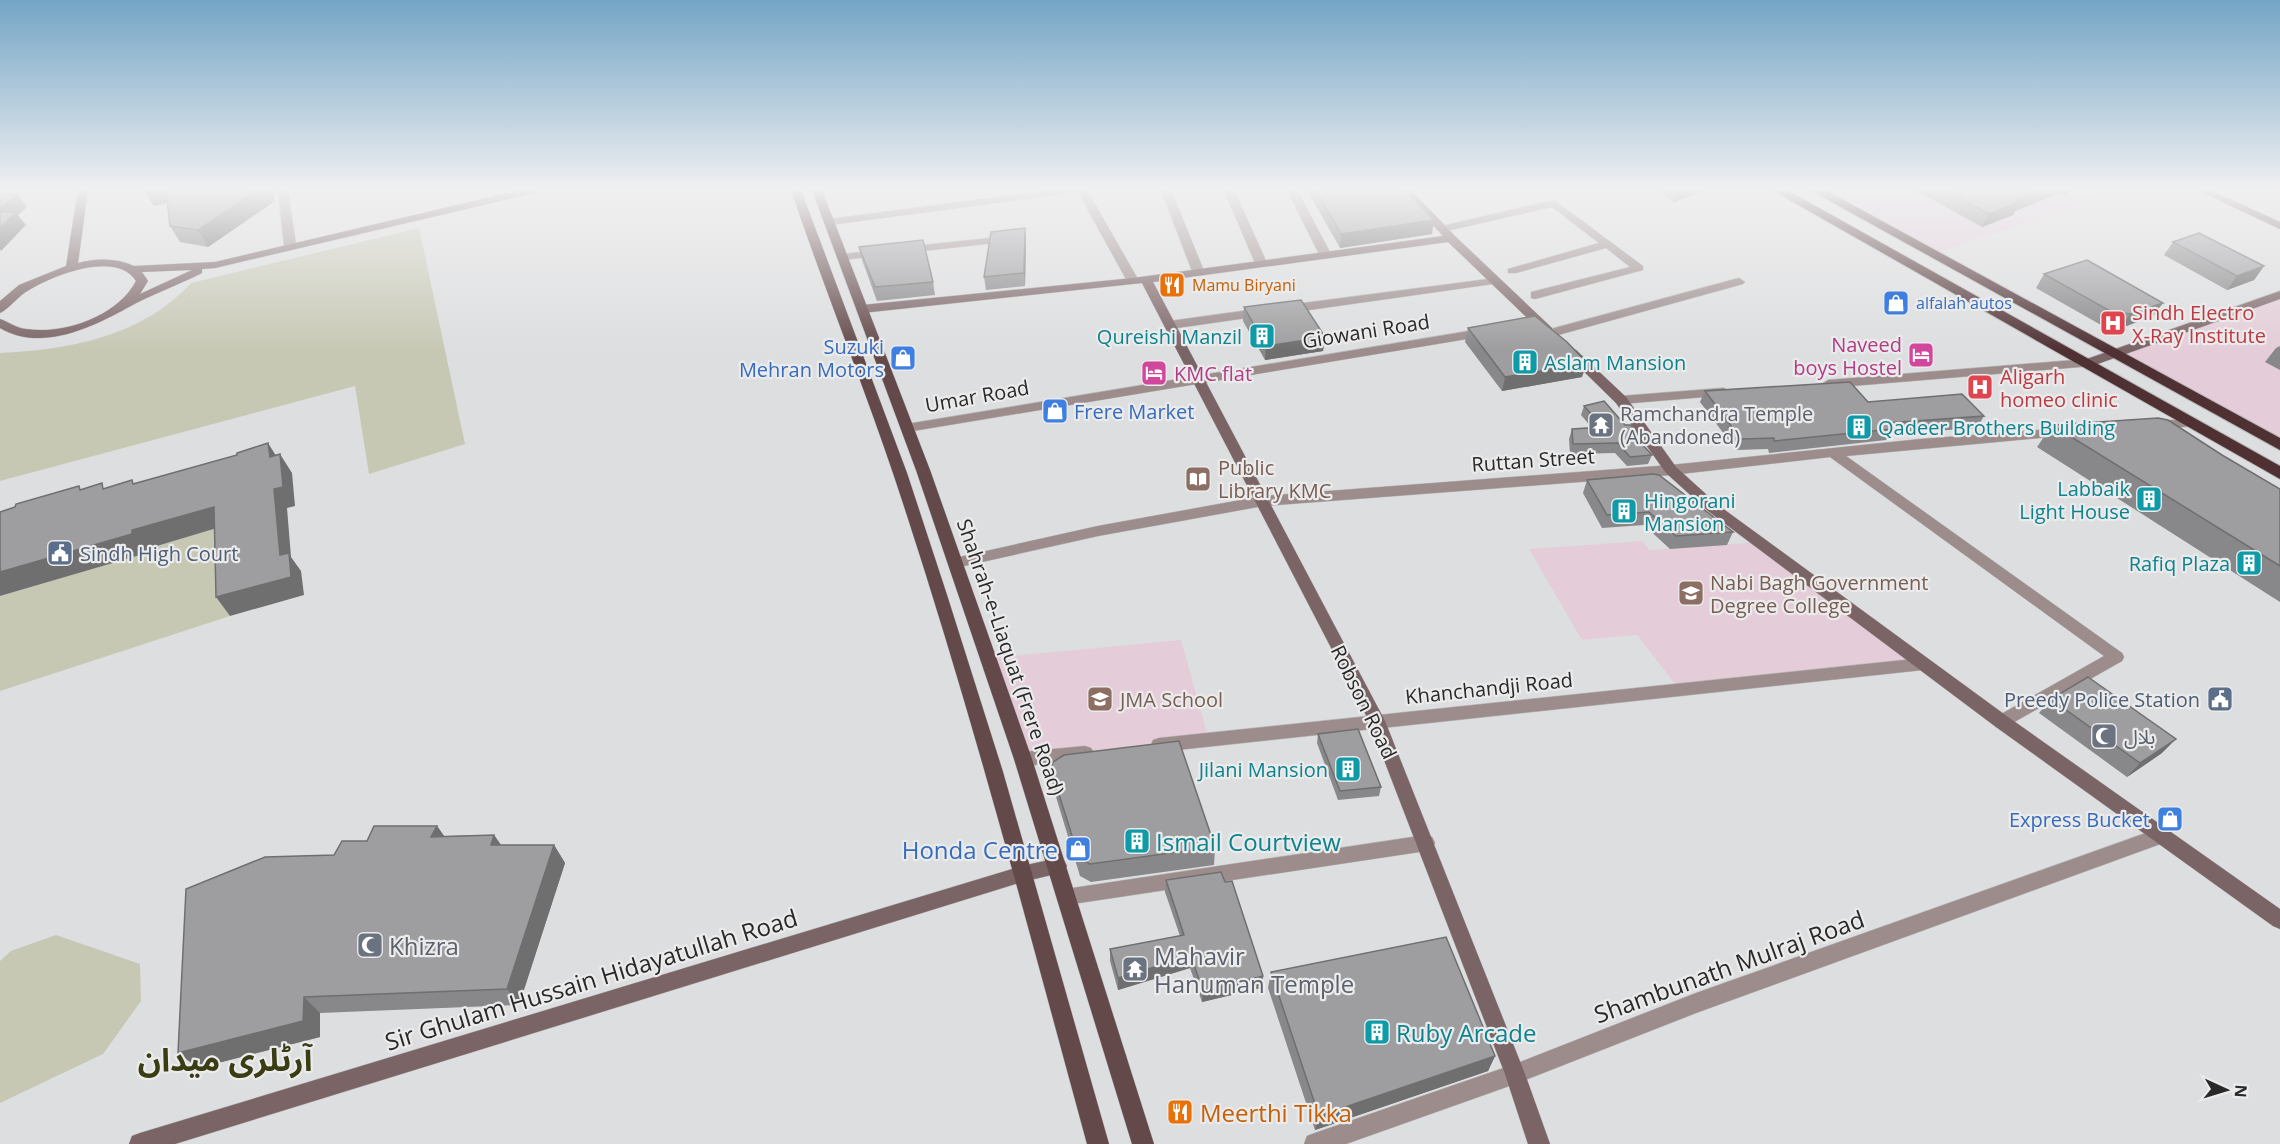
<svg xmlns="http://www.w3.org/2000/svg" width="2280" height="1144" viewBox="0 0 2280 1144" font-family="'Open Sans','Noto Sans Arabic',sans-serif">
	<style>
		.education { fill: #e4cdd8 }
		.green { fill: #c7c8b4 }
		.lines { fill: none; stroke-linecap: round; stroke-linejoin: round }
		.street-casing { stroke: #b9babb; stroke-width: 1 }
		.secondary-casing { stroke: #b9babb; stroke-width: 1 }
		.primary-casing { stroke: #b9babb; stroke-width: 1 }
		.highway-casing { stroke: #b9babb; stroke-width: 2 }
		.street { fill: #9c8c8c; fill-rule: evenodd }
		.secondary { fill: #7b6466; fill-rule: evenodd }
		.primary { fill: #63494a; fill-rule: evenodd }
		.highway { fill: #4f3134; fill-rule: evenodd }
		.wall { fill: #88888a }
		.shaded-wall { fill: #6f6f70 }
		.building { fill: #9e9ea0; stroke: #6f6f70; stroke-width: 1.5 }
		.labels { text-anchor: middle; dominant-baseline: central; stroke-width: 4.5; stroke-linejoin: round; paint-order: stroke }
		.far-food-label { font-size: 16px; fill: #c56008; stroke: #ebebec; text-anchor: start }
		.far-shop-label { font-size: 16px; fill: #366cbe; stroke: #ebebec; text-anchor: start }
		.health-label { font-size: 20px; fill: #be3a42; stroke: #ebebec; text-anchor: start }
		.street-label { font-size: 20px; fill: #29292a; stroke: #ebebec }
		.culture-label { font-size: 20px; fill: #0d838f; stroke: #ebebec; text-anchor: end }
		.hotel-label { font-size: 20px; fill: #b23c85; stroke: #ebebec; text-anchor: end }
		.shop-label { font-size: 20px; fill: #366cbe; stroke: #ebebec; text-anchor: end }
		.worship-label { font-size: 20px; fill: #5b616d; stroke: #ebebec; text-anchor: start }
		.education-label { font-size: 20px; fill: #785e54; stroke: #ebebec; text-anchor: start }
		.service-label { font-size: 20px; fill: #4e5e75; stroke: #ebebec; text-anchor: start }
		.near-culture-label { font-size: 24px; fill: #0d838f; stroke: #ebebec; text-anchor: start }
		.near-shop-label { font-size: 24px; fill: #366cbe; stroke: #ebebec; text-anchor: end }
		.near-worship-label { font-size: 24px; fill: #5b616d; stroke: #ebebec; text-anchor: start }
		.near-street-label { font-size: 24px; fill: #29292a; stroke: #ebebec }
		.near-food-label { font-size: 24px; fill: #c56008; stroke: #ebebec; text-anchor: start }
		.near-district-label { font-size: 32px; font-weight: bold; fill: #3a3c14; stroke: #ebebec }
	</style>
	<rect width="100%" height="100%" fill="#dddedf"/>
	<g class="education">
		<polygon points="1816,190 2121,190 2123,191 1933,254"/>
		<polygon points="2280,295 2280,445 2113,353"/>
		<polygon points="1643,541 1649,550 1760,542 1923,664 1679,689 1637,635 1582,640 1529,549"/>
		<polygon points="1181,640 1209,740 1023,759 988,658"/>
	</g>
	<g class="green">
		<path d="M 419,228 L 465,444 L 369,474 L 355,386 L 0,481 L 0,353 C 69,350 143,336 191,283 Z"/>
		<polygon points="227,525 230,616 0,691 0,596 146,553 147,549"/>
		<polygon points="56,935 140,964 141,1001 103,1054 0,1103 0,961 11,951"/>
	</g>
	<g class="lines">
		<defs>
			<g id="street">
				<polygon points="278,190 288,190 296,245 290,248 284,245"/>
				<polygon points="1051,190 1087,190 1139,281 1137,283 1129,283 1127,281 1078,192 830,225 825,222 830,219"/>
				<polygon points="1161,190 1171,190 1204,271 1202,273 1194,273 1192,271"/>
				<polygon points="1224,190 1234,190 1267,263 1265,265 1257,265 1255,263"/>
				<polygon points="1287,190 1297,190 1331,254 1329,256 1325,257 1319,254"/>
				<polygon points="1554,200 1643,266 1643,270 1535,299 1531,298 1531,292 1630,267 1606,248 1516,273 1508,273 1508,269 1599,243 1552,207 1442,232 1436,229 1438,227"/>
				<polygon points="1009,236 1015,239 1013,241 905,253 899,250 905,247"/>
				<polygon points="881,250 887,253 885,255 843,260 837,257 843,254"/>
				<polygon points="1496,278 1500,279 1500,283 1288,313 1282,309 1288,305"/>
				<polygon points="1739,278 1745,282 1743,284 1551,337 1545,333 1547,330"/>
				<polygon points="1264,308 1270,312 1268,315 1170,329 1164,325 1170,321"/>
				<polygon points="1487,328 1493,332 1491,335 907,432 900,428 907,424"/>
				<polygon points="2088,359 2094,363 2092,366 1828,388 1822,384 1828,380"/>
				<polygon points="1724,388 1730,392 1729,395 1621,404 1614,400 1621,396"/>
				<polygon points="2191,419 2196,420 2198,423 2196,426 2155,429 2148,425 2155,421"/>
				<polygon points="2066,428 2073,432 2071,435 1846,456 2122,653 2124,657 2122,661 2002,729 1996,727 1994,722 1996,717 2104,656 1830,457 1671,475 1263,506 1098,536 955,568 948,563 955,558 1098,526 1263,496 1671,465 1921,439"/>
				<polygon points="1923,658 1929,660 1931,664 1929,668 1923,670 1159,752 1153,750 1151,745 1153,740 1159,738"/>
				<polygon points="1085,746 1091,748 1094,753 1091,758 1085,760 1023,766 1017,764 1014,759 1017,754 1023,752"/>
				<polygon points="2160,828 2166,830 2169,836 2166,842 1696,1013 1515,1084 1346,1144 1304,1144 1307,1136 1315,1133 1515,1064 1696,993"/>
				<polygon points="1426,835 1432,837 1435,843 1432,849 1426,851 1066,905 1059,903 1057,897 1059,891 1066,889"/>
			</g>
			<g id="secondary">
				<path d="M 78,190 L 88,190 L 78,263 C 97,258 116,258 134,266 L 215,262 L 521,190 L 539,190 L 534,193 L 215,268 L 202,269 L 202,273 C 178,285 150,295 127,308 C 91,328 40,352 0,328 L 0,319 C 9,322 16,328 26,329 C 64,335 118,316 136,281 C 117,250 53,275 29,290 C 19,295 8,310 0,313 L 0,301 L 19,285 L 66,266 ZM 192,270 L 140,294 L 148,281 L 142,272 Z"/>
				<polygon points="1400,190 1411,190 1455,236 1552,328 1552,334 1544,334 1448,242 1153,282 1385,721 1525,1074 1550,1144 1528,1144 1505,1074 1369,721 1142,283 862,313 856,309 862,305 1133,278 1443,236"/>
				<polygon points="2197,190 2210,190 2280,222 2280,229"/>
				<polygon points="2280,291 2280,299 2092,366 2084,366 2082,363 2084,360"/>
				<polygon points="1572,349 1576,350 1626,397 1676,467 1718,505 2008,717 2280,909 2280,929 2273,926 1996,727 1708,511 1666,473 1616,403 1568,356 1566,353"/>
				<polygon points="1058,858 1064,860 1067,866 1064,872 1022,882 175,1144 129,1144 132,1136 140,1133 1022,866"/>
			</g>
			<g id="primary">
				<path d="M 791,190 L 801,190 L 907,473 L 947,595 L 1003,772 L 1109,1144 L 1087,1144 C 1026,920 967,694 893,473 C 861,378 823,285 791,190 Z"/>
				<polygon points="812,190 822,190 930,470 1032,759 1154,1144 1132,1144 1014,759 916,470"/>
			</g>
			<g id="highway">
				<polygon points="1772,190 1787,190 2280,466 2280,479"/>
				<polygon points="1810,190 1825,190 2280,438 2280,450"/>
			</g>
		</defs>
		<use href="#street" class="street-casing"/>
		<use href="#secondary" class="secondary-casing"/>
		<use href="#primary" class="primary-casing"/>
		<use href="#highway" class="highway-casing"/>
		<use href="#street" class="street"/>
		<use href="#secondary" class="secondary"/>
		<use href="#primary" class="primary"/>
		<use href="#highway" class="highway"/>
	</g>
	<g class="wall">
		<polygon points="144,190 275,201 208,247 180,242 170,226 168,203 154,206"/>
		<polygon points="1307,190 1405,190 1432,234 1340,248"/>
		<polygon points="1657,190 1706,190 1674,202"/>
		<polygon points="1915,190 2075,190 2063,195 2060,193 2015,211 2013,215 1982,227"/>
		<polygon points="1025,228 1026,242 1025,286 986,290 984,277"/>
		<polygon points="2173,242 2264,266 2254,280 2227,290 2164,255"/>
		<polygon points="859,247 933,282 935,295 877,301 862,260"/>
		<polygon points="2044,274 2153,316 2121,328 2101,325 2036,288"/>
		<polygon points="1244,307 1325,337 1323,351 1265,360 1243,321"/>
		<polygon points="1468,328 1582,377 1502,391 1465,342"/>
		<polygon points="2280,346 2280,370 2265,362 2276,348"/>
		<polygon points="1705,391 1868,402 1984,416 1977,428 1890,434 1886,440 1769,453 1768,449 1736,450 1700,402"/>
		<polygon points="1584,406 1625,425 1643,442 1642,444 1652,455 1648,464 1627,466 1615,453 1570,454 1569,439 1572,429 1592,428 1581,415"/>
		<polygon points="2052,425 2222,455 2280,489 2280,602 2037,447"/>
		<polygon points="1587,480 1733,532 1727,545 1670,549 1644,525 1602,528 1583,493"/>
		<polygon points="2051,699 2162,753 2127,777 2039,713"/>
		<polygon points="1318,734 1381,787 1379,796 1338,800 1317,743"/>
		<polygon points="1051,769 1215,847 1214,865 1091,882 1080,876 1053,787"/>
		<polygon points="437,826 444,836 494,835 501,845 554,845 565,863 519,1005 320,1013 320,1037 198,1068 334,855"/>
		<polygon points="1166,880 1225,882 1263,976 1261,988 1202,1002 1190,968 1118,990 1110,961 1110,949 1180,936 1165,892"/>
		<polygon points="1271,972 1495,1056 1488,1071 1315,1130 1268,988"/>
	</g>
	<g class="shaded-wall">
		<polygon points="144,190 169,190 175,201 154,206"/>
		<polygon points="258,190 273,190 275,201 208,247 198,230"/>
		<polygon points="1685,190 1706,190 1674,202 1677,193"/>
		<polygon points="2041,190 2062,190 2060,193 2015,211 2013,215 1982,227 1989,214 2016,200"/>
		<polygon points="2066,190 2075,190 2063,195"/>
		<polygon points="18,194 27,207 18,215 26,225 1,251 0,249 0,209"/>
		<polygon points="1434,220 1432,234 1340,248 1341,234"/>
		<polygon points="1025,228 1026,242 1025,286 1024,273"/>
		<polygon points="2264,266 2254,280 2227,290 2237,276"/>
		<polygon points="2163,303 2153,316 2121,328 2130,314"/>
		<polygon points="1325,337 1323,351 1265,360 1266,346"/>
		<polygon points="1587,363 1582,377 1502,391 1505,377"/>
		<polygon points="268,443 280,462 280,454 292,473 295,506 287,508 291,557 301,571 304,595 230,616 216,597 280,555"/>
		<polygon points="214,507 227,525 147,549 147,553 0,596 0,572 132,530"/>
		<polygon points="2176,739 2162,753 2127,777 2140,763"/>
		<polygon points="437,826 449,843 431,837"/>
		<polygon points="494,835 506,852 491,845"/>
		<polygon points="554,845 565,863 519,1005 507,989"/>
		<polygon points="1191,956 1190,968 1118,990 1118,978"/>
		<polygon points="1263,976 1261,988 1202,1002 1203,991"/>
		<polygon points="304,997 320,1013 320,1037 198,1068 178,1053"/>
		<polygon points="1495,1056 1488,1071 1315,1130 1319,1116"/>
	</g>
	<g class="building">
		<polygon points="166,190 258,190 198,230 170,226"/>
		<polygon points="1316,190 1405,190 1434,220 1341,234"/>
		<polygon points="1673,190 1685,190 1677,193"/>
		<polygon points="1945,190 2041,190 2016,200 2020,201 1989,214"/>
		<polygon points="0,194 18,194 0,209"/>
		<polygon points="0,212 16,212 0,228"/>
		<polygon points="1025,228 1024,273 984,277 991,232"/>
		<polygon points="2199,233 2264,266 2237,276 2173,242"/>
		<polygon points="923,240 933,282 875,287 859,247"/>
		<polygon points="2087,260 2163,303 2130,314 2110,311 2044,274"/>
		<polygon points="1301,300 1325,337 1266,346 1244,307"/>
		<polygon points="1535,316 1567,342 1587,363 1505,377 1468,328"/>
		<polygon points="1850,382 1868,402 1962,394 1984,416 1888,423 1893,429 1774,441 1774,438 1741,439 1705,391"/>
		<polygon points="1604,401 1625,425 1631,425 1643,442 1641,443 1652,455 1630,457 1618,443 1573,444 1572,429 1603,427 1584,406"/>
		<polygon points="2158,418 2168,420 2222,455 2280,489 2280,566 2052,425"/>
		<polygon points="268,443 270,457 280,454 283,487 274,489 280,555 289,553 291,577 216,597 214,507 132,530 132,534 0,572 0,512 15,507 16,504 79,486 80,490 102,483 103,489 132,480 133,484 237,455 237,453"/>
		<polygon points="1653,474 1659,475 1733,532 1676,536 1649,512 1607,515 1587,480"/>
		<polygon points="2088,677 2176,739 2140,763 2051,699"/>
		<polygon points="1358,729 1381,787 1340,791 1318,734"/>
		<polygon points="1179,741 1215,847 1090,864 1079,858 1051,769 1053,762 1064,755"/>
		<polygon points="374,826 437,826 431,837 494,835 491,845 554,845 507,989 304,997 303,1021 178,1053 186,889 265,857 334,855 342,841 367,841"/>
		<polygon points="1221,872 1225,882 1232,881 1263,976 1203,991 1191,956 1118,978 1110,949 1184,935 1166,880"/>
		<polygon points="1446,937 1495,1056 1319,1116 1271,972"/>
	</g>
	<linearGradient id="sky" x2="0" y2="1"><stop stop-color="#74a5c6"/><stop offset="0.54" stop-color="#f0f0f1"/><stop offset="1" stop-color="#f0f0f1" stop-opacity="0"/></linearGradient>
	<rect width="2280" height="350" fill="url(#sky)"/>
	<defs>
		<symbol id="restaurant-square" viewBox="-11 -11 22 22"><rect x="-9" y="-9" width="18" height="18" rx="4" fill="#e8710a" stroke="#ebebec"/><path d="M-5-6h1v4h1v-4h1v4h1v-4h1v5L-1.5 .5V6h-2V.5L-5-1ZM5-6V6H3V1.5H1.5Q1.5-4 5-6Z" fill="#fff"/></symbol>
		<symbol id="shop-square" viewBox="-11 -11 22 22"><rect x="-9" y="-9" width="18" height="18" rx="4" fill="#3f7fe0" stroke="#ebebec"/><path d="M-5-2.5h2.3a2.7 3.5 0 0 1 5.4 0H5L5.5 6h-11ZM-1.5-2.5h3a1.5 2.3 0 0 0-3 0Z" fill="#fff"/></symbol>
		<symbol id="hospital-square" viewBox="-11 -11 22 22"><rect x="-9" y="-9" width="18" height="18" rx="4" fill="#e0444e" stroke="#ebebec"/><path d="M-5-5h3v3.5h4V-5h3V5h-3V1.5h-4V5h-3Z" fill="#fff"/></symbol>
		<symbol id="building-square" viewBox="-11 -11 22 22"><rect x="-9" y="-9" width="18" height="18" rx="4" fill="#0f9aa8" stroke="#ebebec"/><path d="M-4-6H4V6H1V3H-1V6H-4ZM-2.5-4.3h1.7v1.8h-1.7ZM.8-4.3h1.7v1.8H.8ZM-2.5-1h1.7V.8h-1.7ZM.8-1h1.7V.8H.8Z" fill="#fff"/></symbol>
		<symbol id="hotel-square" viewBox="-11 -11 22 22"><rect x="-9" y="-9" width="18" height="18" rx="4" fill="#d1479c" stroke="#ebebec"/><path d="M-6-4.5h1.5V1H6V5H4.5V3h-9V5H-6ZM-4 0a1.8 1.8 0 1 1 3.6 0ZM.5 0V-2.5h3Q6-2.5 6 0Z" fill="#fff"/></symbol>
		<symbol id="temple-square" viewBox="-11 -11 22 22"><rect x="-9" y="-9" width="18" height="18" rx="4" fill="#6b7280" stroke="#ebebec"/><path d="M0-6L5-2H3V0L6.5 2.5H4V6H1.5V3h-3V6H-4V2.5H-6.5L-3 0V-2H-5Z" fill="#fff"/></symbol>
		<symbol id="library-square" viewBox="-11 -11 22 22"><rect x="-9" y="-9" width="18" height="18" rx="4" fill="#8d6e63" stroke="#ebebec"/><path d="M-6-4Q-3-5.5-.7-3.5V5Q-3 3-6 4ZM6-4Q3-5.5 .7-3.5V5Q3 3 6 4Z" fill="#fff"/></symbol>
		<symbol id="civic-square" viewBox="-11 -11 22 22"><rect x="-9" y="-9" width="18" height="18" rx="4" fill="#5c6f8a" stroke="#ebebec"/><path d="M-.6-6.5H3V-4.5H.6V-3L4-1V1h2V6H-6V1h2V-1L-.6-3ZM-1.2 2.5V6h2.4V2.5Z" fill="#fff"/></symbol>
		<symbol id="school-square" viewBox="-11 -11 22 22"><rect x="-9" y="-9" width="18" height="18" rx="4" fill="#8d6e63" stroke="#ebebec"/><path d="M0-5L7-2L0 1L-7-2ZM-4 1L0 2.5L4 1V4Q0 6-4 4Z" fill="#fff"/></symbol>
		<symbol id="mosque-square" viewBox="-11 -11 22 22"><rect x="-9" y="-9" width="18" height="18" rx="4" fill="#6b7280" stroke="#ebebec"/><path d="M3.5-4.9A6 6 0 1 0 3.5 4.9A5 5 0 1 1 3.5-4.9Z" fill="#fff"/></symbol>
	</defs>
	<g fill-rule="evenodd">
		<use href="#restaurant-square" x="1157" y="270" width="30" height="30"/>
		<use href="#shop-square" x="1881" y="288" width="30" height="30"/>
		<use href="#hospital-square" x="2098" y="308" width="30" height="30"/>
		<use href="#building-square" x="1247" y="321" width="30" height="30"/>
		<use href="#hotel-square" x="1906" y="340" width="30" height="30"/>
		<use href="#shop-square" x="888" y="343" width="30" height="30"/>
		<use href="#building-square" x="1510" y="347" width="30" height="30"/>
		<use href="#hotel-square" x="1139" y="358" width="30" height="30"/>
		<use href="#hospital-square" x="1965" y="372" width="30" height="30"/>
		<use href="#shop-square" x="1040" y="396" width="30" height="30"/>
		<use href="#temple-square" x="1586" y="410" width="30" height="30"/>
		<use href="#building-square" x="1844" y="412" width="30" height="30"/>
		<use href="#library-square" x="1183" y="464" width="30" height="30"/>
		<use href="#building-square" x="2134" y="484" width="30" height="30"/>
		<use href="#building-square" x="1609" y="496" width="30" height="30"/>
		<use href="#civic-square" x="45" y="538" width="30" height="30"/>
		<use href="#building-square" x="2234" y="548" width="30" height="30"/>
		<use href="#school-square" x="1676" y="578" width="30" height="30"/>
		<use href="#school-square" x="1085" y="684" width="30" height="30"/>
		<use href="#civic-square" x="2205" y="684" width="30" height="30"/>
		<use href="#mosque-square" x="2089" y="721" width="30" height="30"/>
		<use href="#building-square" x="1333" y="754" width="30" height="30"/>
		<use href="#shop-square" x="2155" y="804" width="30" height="30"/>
		<use href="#building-square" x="1122" y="826" width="30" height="30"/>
		<use href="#shop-square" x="1063" y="834" width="30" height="30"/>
		<use href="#mosque-square" x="355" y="930" width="30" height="30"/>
		<use href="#temple-square" x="1120" y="954" width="30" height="30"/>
		<use href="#building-square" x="1362" y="1017" width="30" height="30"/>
		<use href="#restaurant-square" x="1165" y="1097" width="30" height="30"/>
	</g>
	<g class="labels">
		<g class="far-food-label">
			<text x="1192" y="285">Mamu Biryani</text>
		</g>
		<g class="far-shop-label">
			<text x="1916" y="303">alfalah autos</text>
		</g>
		<g class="health-label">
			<text x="2132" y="312">Sindh Electro<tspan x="2132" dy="23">X-Ray Institute</tspan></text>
			<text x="2000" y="376">Aligarh<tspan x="2000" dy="23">homeo clinic</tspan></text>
		</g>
		<g class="street-label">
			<text transform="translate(1366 331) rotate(-9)">Giowani Road</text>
			<text transform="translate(977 396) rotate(-10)">Umar Road</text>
			<text transform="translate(1533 460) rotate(-4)">Ruttan Street</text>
			<text transform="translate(1011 657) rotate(71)">Shahrah-e-Liaquat (Frere Road)</text>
			<text transform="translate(1489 688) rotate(-6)">Khanchandji Road</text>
			<text transform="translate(1364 702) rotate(64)">Robson Road</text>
		</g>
		<g class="culture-label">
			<text x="1242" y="336">Qureishi Manzil</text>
			<text x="1544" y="362" text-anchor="start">Aslam Mansion</text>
			<text x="1878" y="427" text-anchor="start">Qadeer Brothers Building</text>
			<text x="2130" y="488">Labbaik<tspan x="2130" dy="23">Light House</tspan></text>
			<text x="1644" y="500" text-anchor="start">Hingorani<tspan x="1644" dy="23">Mansion</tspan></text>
			<text x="2230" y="563">Rafiq Plaza</text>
			<text x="1328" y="769">Jilani Mansion</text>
		</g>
		<g class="hotel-label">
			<text x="1902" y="344">Naveed<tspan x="1902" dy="23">boys Hostel</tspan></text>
			<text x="1174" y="373" text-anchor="start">KMC flat</text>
		</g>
		<g class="shop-label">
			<text x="884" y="346">Suzuki<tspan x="884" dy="23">Mehran Motors</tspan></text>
			<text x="1074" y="411" text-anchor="start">Frere Market</text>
			<text x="2150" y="819">Express Bucket</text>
		</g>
		<g class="worship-label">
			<text x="1620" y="413">Ramchandra Temple<tspan x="1620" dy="23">(Abandoned)</tspan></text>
			<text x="2124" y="736">بلال</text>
		</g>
		<g class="education-label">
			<text x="1218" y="467">Public<tspan x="1218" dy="23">Library KMC</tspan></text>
			<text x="1710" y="582">Nabi Bagh Government<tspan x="1710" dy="23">Degree College</tspan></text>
			<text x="1120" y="699">JMA School</text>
		</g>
		<g class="service-label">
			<text x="80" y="553">Sindh High Court</text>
			<text x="2200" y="699" text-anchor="end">Preedy Police Station</text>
		</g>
		<g class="near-culture-label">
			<text x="1156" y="841">Ismail Courtview</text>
			<text x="1396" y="1032">Ruby Arcade</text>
		</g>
		<g class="near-shop-label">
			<text x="1058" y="849">Honda Centre</text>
		</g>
		<g class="near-worship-label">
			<text x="389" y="945">Khizra</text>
			<text x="1154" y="955">Mahavir<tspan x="1154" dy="28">Hanuman Temple</tspan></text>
		</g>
		<g class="near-street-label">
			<text transform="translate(1729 966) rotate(-20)">Shambunath Mulraj Road</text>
			<text transform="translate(591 979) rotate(-17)">Sir Ghulam Hussain Hidayatullah Road</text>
		</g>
		<g class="near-food-label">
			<text x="1200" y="1112">Meerthi Tikka</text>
		</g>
		<g class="near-district-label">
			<text x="225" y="1058">آرٹلری میدان</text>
		</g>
	</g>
	<g transform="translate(2226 1090) rotate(94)" stroke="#ebebec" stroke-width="4.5" paint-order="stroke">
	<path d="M0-4.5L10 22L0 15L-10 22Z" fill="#29292a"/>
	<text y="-9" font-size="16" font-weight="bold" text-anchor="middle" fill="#29292a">N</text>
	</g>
</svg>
